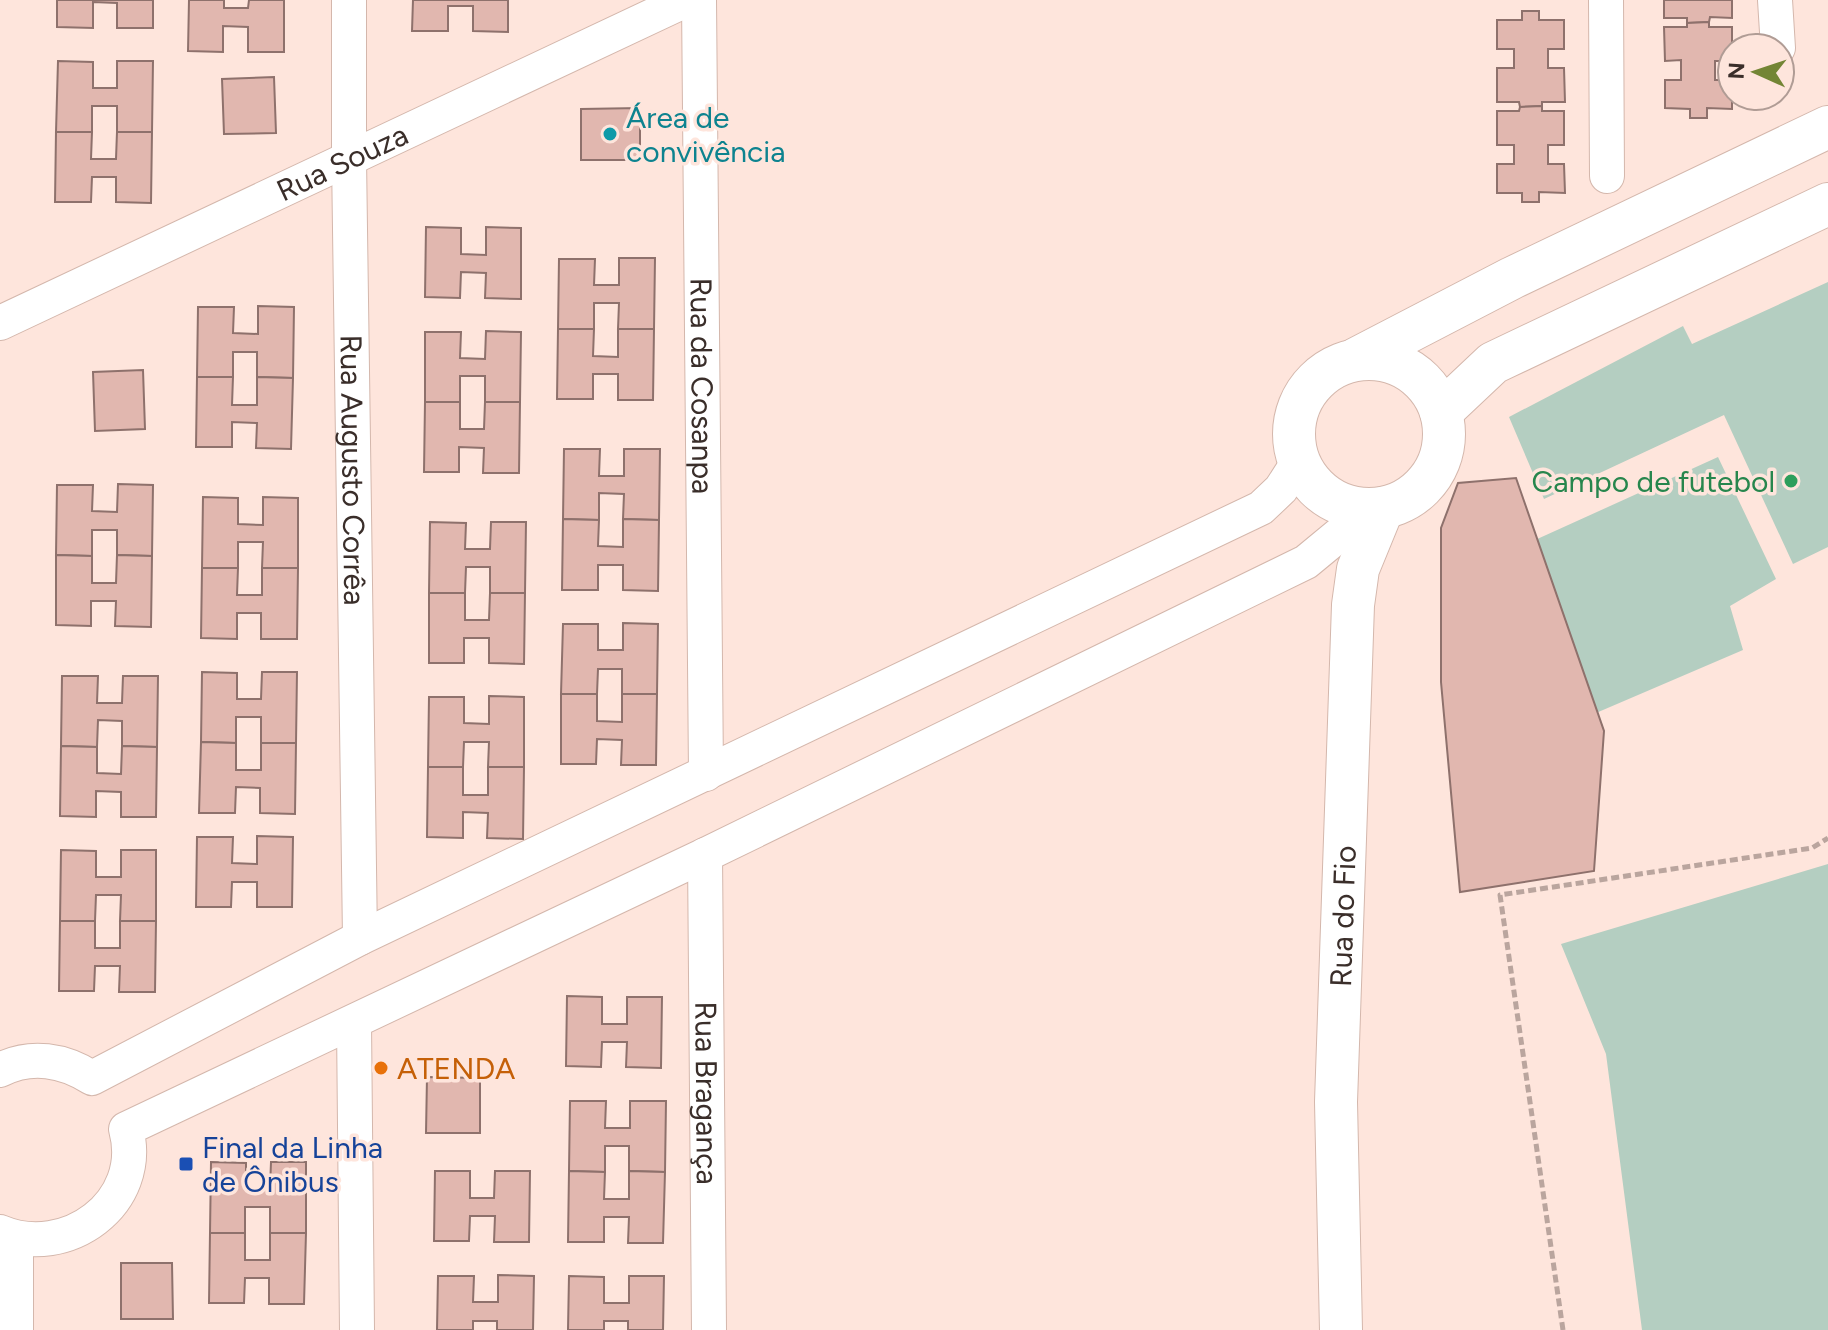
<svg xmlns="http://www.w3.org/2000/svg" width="1828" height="1330" viewBox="0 0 1828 1330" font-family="Figtree,sans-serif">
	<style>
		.green { fill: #b4cec1 }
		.building { fill: #e1b7af; stroke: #8e716c; stroke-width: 2 }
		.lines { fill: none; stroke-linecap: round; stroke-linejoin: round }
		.minor-casing { stroke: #d4b7ac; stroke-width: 36 }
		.tertiary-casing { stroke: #d4b7ac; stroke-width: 44 }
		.path { stroke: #baa59e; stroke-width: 5; stroke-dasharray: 8 4; stroke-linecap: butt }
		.minor { stroke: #fff; stroke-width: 34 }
		.tertiary { stroke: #fff; stroke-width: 42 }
		.culture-dot { fill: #0f9aa8; stroke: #fee5dc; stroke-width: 3 }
		.leisure-dot { fill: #2e9e5b; stroke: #fee5dc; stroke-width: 3 }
		.food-dot { fill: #e8710a; stroke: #fee5dc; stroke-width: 3 }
		.transit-dot { fill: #1a4fb4; stroke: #fee5dc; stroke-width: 3 }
		.labels { text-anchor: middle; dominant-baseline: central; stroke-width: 7; stroke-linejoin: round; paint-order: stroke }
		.culture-label { font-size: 30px; fill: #0d838f; stroke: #fee5dc; text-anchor: start }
		.street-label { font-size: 30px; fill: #3a2e2a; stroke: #fee5dc }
		.leisure-label { font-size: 30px; fill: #27864d; stroke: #fee5dc; text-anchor: end }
		.food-label { font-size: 30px; fill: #c56008; stroke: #fee5dc; text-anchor: start }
		.transit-label { font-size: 30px; fill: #164399; stroke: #fee5dc; text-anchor: start }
	</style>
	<rect width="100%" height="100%" fill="#fee5dc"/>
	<g class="green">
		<polygon points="1828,282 1828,547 1793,564 1724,415 1544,499 1509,417 1683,326 1692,344"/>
		<polygon points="1718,457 1776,579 1730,606 1743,650 1596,713 1522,546"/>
		<polygon points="1828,864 1828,1330 1642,1330 1606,1054 1561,944"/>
	</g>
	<g class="building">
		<polygon points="57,0 153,0 153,28 117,28 117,3 93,2 93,28 57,27"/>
		<polygon points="189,0 224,0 224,8 248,8 249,0 284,0 284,52 248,52 248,27 223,26 223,52 188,51"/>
		<polygon points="413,0 508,0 508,32 473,31 473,6 448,6 448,31 412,31"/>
		<polygon points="1664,0 1732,0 1732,18 1710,17 1709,22 1687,23 1687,18 1664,18"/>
		<polygon points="1522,11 1539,11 1539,20 1564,20 1564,49 1548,49 1548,68 1564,68 1565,102 1542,102 1542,106 1520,107 1519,102 1497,102 1497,68 1514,68 1514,49 1497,49 1497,20 1522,20"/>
		<polygon points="1709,22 1709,27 1732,27 1732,61 1715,61 1715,80 1732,80 1732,109 1707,108 1707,118 1690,118 1690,109 1665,108 1665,80 1681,80 1681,60 1665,61 1664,27 1687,27 1687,23"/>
		<polygon points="58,61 93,62 93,88 117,88 117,61 153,61 152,132 117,132 117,106 92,106 92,132 56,132"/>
		<polygon points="274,77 276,133 224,134 222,79"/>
		<polygon points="1542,106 1542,111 1564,111 1564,145 1548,145 1548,164 1564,164 1565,193 1539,192 1539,202 1522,202 1522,193 1497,193 1497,164 1514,164 1514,145 1497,145 1497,111 1519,111 1520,107"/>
		<polygon points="640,108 640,160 581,160 581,109"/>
		<polygon points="56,132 92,132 91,159 116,159 117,132 152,132 151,203 116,202 116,177 92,177 91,202 55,202"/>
		<polygon points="426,227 461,228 461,254 486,255 486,227 521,228 521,299 485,298 486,273 461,272 460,298 425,297"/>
		<polygon points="619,258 655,258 654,329 618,329 619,303 594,303 594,329 558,329 559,259 595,259 594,285 619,285"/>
		<polygon points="258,306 294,307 293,378 257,377 257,352 233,352 233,377 197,377 198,307 234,307 233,333 258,334"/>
		<polygon points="558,329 594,329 593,356 618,357 618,329 654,329 653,400 618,400 618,374 593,374 593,399 557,399"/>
		<polygon points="486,331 521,332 520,402 485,402 485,376 460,376 460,402 425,402 425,332 461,332 460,358 485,359"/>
		<polygon points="143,370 145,429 95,431 93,372"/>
		<polygon points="197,377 233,377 232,405 257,405 257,377 293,378 291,449 256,448 257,423 232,422 232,447 196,447"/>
		<polygon points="425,402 460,402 460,429 484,429 485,402 520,402 519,473 483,473 484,448 459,447 459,472 424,472"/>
		<polygon points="564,449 600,449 599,476 624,476 624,449 660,449 659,520 623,519 624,494 599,493 599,520 563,519"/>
		<polygon points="1516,478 1604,731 1594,871 1460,892 1441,682 1441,528 1458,483"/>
		<polygon points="118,484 153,485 152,556 117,555 117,530 92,530 92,556 56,555 57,485 93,485 92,511 117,512"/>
		<polygon points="203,497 238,498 238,524 263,525 263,497 298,498 298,568 262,568 263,542 238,542 238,568 202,568"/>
		<polygon points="563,519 599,520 598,546 623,547 623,519 659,520 658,591 623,590 623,565 598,565 598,590 562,590"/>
		<polygon points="430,522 466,523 465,549 490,549 491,522 526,522 525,593 490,593 490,567 466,567 465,593 429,593"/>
		<polygon points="56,555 92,556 92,583 116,583 117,555 152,556 151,627 115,626 116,601 91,601 91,626 56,625"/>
		<polygon points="202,568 238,568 237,595 262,595 262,568 298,568 297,639 261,639 261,613 237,613 237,639 201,638"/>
		<polygon points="429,593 465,593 465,620 489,620 490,593 525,593 524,664 489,663 489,638 464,638 464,663 429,663"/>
		<polygon points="623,623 658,624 657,694 622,694 622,669 598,669 597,694 561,694 563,624 598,624 598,650 623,650"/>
		<polygon points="202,672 237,673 237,699 261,699 262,672 297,672 296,743 261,743 261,717 236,717 236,743 201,742"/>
		<polygon points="62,676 98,676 97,703 122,703 123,676 158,676 157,747 122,746 122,721 98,720 97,747 61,746"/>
		<polygon points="561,694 597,694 597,721 622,722 622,694 657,694 656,765 621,765 622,740 597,739 596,764 561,764"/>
		<polygon points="489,696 524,697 524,767 488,767 489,742 464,742 463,767 428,767 429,697 464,697 464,723 489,724"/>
		<polygon points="201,742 236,743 236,770 261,770 261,743 296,743 295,814 260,813 260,788 236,787 235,813 199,813"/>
		<polygon points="61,746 97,747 97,773 121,774 122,746 157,747 156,817 121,817 121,792 96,791 96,817 60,816"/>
		<polygon points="428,767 463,767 463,795 488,795 488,767 524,767 523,839 487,838 488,813 463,812 463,838 427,837"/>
		<polygon points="257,836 293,837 292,907 257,907 257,882 232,882 231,907 196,907 197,837 233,837 232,863 257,864"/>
		<polygon points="61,850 96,851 96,877 121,877 121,850 156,850 156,921 120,921 121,895 96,895 95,921 60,921"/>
		<polygon points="60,921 95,921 95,948 120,948 120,921 156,921 155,992 119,992 120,966 95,966 94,991 59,991"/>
		<polygon points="567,996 602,997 602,1024 627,1024 627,997 662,997 661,1068 626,1067 627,1042 602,1042 601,1067 566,1066"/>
		<polygon points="427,1077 480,1078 480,1133 426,1133"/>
		<polygon points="570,1101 606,1101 605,1128 630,1128 630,1101 666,1101 665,1172 629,1171 629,1146 605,1146 605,1172 569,1171"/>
		<polygon points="211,1162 246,1163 246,1189 270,1189 271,1162 306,1162 306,1233 270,1233 270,1207 245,1207 245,1233 210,1233"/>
		<polygon points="435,1171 470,1171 470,1198 494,1198 495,1171 530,1171 529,1242 494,1242 495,1216 470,1216 469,1241 434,1241"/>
		<polygon points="569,1171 605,1172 604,1199 629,1199 629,1171 665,1172 663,1243 628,1243 629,1217 604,1217 604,1242 568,1242"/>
		<polygon points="210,1233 245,1233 245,1260 270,1260 270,1233 306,1233 304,1304 269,1304 269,1278 245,1278 244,1303 209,1303"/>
		<polygon points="121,1263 172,1263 173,1319 121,1319"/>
		<polygon points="498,1275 534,1276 533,1330 497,1330 497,1321 473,1321 473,1330 437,1330 438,1276 474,1276 473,1302 498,1302"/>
		<polygon points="569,1276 604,1277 604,1303 629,1303 629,1276 664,1276 663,1330 628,1330 628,1321 604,1321 604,1330 568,1330"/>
	</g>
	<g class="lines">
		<defs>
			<g id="minor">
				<path id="s1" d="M 349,0 L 349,158 L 360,938"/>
				<path id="s2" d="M 699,0 L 706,774"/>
				<polyline points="1606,0 1607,176"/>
				<polyline points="1775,0 1778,48"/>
				<path id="s3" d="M 0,323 L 686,0"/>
				<path id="s4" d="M 705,855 L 709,1330"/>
				<polyline points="354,1023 357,1330"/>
				<path d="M 0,1070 C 31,1054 64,1060 92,1078 L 360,938 L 1261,508 L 1281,489 L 1299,461"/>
				<path d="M 0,1232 C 66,1260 146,1203 126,1129 L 705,855 L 1306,562 L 1369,510"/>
				<polyline points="16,1238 16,1330"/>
			</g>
			<g id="tertiary">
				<polyline points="1356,359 1512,278 1828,127"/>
				<circle cx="1369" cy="434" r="75"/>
				<polyline points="1441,412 1493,363 1828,204"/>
				<path id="s5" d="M 1341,1330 L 1336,1102 L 1353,605 L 1358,569 L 1383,508"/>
			</g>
		</defs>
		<use href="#minor" class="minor-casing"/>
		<use href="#tertiary" class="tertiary-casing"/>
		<polyline class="path" points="1563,1330 1500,895 1812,848 1828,838"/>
		<use href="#minor" class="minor"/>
		<use href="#tertiary" class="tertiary"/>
	</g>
	<circle class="culture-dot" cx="610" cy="134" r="8"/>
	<circle class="leisure-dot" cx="1791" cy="481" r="8"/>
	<circle class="food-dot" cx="381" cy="1068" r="8"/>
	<rect class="transit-dot" x="178" y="1156" width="16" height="16" rx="4"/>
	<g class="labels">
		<g class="culture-label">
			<text x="626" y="117">Área de<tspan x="626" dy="34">convivência</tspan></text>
		</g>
		<g class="street-label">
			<text stroke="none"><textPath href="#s3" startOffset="378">Rua Souza</textPath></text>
			<text stroke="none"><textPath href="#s2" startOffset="386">Rua da Cosanpa</textPath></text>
			<text stroke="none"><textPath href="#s1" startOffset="470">Rua Augusto Corrêa</textPath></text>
			<text stroke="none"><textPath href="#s5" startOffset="414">Rua do Fio</textPath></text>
			<text stroke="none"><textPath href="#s4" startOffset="238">Rua Bragança</textPath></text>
		</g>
		<g class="leisure-label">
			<text x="1775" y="481">Campo de futebol</text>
		</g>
		<g class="food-label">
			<text x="397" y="1068">ATENDA</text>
		</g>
		<g class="transit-label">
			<text x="202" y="1147">Final da Linha<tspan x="202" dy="34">de Ônibus</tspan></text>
		</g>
	</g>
	<g transform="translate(1756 72) rotate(273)"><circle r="38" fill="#fee5dc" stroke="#b09c95" stroke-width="2"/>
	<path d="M0-6L14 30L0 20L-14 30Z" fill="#738535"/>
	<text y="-12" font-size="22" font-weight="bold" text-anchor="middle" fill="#3a2e2a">N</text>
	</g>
</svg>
